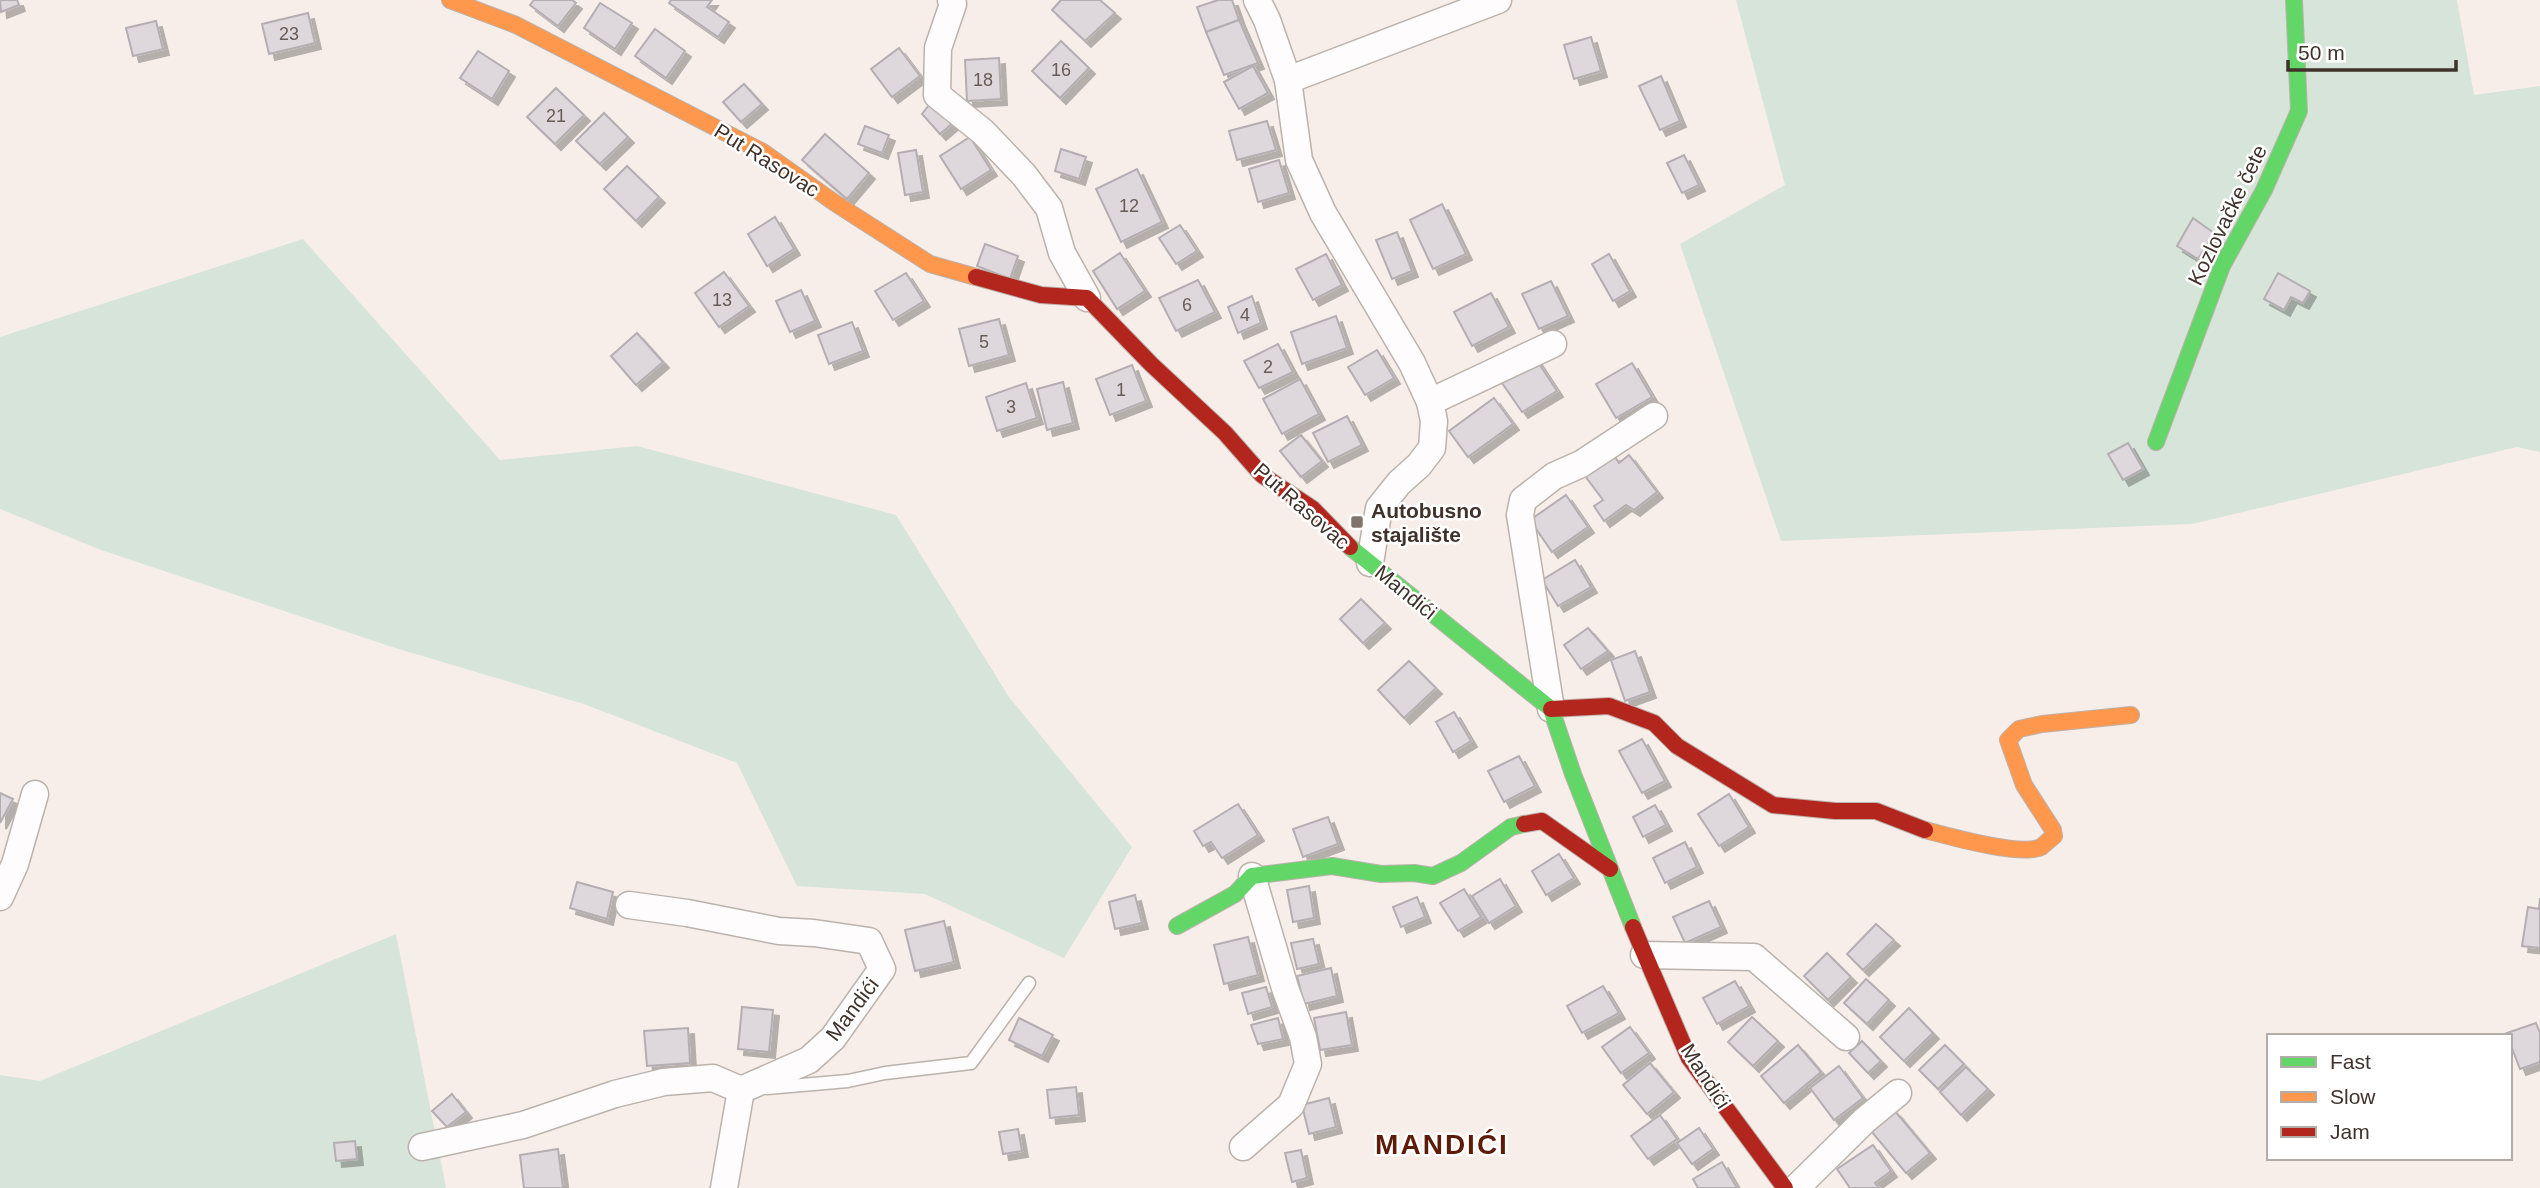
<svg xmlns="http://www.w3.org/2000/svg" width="2540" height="1188" viewBox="0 0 2540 1188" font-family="Helvetica,sans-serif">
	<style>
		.green { fill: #d7e4d9 }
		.building { fill: #ded8dc; stroke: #b4aeb2; stroke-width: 2; filter: url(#shadow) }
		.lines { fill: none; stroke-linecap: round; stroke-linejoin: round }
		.lane-casing { stroke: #bcb2ac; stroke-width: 15 }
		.street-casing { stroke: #bcb2ac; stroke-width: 29 }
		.fast-casing { stroke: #bcb2ac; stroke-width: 18 }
		.slow-casing { stroke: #bcb2ac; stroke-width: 18 }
		.jam-casing { stroke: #bcb2ac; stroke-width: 18 }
		.lane { stroke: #fefcfc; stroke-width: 12 }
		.street { stroke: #fefcfc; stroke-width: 26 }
		.fast { stroke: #63d668; stroke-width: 16 }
		.slow { stroke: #ff974d; stroke-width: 16 }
		.jam { stroke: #b3261e; stroke-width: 16 }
		.poi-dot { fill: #80746e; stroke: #fff; stroke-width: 2.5 }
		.labels { text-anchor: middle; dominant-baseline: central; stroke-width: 5; stroke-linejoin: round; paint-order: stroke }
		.number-label { font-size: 18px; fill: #685c57 }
		.street-label { font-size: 21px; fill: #40322b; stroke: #fff }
		.poi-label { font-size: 21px; font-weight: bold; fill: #40322b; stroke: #fff; text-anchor: start }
		.district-label { font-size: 28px; font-weight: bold; letter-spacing: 2px; fill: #5d1c07; stroke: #fff }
	</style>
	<defs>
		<filter id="shadow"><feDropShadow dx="6" dy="6" stdDeviation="0" flood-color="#0004"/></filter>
	</defs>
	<rect width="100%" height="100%" fill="#f7eeea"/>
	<g class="green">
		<polygon points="1736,0 2457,0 2474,95 2540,86 2540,452 2517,447 2192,524 1781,541 1680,244 1785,185"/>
		<polygon points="303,239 500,460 637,446 896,515 1009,697 1132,847 1064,958 925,894 797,886 737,763 584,704 392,647 101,550 0,509 0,337"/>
		<polygon points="396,934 446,1188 0,1188 0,1075 40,1081"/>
	</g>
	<g class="building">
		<polygon points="0,0 17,0 19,5 1,12"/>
		<polygon points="534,0 572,0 576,3 558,26 530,5"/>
		<polygon points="671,0 712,0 707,7 729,22 718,37 669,3"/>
		<polygon points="1061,0 1100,0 1115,13 1085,41 1052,10"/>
		<polygon points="1218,0 1232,0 1239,20 1206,32 1197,7"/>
		<polygon points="600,3 632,23 615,49 584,28"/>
		<polygon points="308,13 315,43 269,54 262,24"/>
		<polygon points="1239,20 1258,63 1224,75 1206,32"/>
		<polygon points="156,21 163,49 133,56 126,28"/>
		<polygon points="655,29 685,51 666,78 635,56"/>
		<polygon points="1591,37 1601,71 1574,79 1564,45"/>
		<polygon points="1061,41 1089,68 1060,98 1032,71"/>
		<polygon points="899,48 920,76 892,97 871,69"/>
		<polygon points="478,51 509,71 492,99 460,78"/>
		<polygon points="999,58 1001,99 967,101 965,60"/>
		<polygon points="1253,66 1268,93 1239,109 1224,82"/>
		<polygon points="1661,76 1680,121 1660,130 1639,86"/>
		<polygon points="744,84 762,104 741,122 723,102"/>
		<polygon points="556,88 584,115 555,144 527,117"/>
		<polygon points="937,95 954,122 940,134 922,114"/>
		<polygon points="604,113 628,137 600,164 576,141"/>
		<polygon points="1267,121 1276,150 1237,160 1229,131"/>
		<polygon points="865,126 889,135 882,153 858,144"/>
		<polygon points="825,134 869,173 847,199 802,160"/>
		<polygon points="970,137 991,170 961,189 940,156"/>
		<polygon points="1061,149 1086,157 1079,179 1055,171"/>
		<polygon points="916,150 923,192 905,195 898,153"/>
		<polygon points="1684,155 1699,185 1682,193 1667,163"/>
		<polygon points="1279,160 1289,193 1258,202 1249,169"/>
		<polygon points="627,166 659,197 636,221 604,189"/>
		<polygon points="1137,169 1162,222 1121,242 1096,189"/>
		<polygon points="1442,204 1466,254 1433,269 1410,220"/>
		<polygon points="775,217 794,249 767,266 748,234"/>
		<polygon points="2193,218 2214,233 2198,259 2177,246"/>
		<polygon points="1180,225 1197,251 1176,264 1159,238"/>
		<polygon points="1397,232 1412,271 1392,279 1376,240"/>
		<polygon points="985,244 1018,256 1010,279 977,266"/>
		<polygon points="1120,253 1145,291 1117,309 1093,271"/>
		<polygon points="1326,254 1342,285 1313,300 1296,269"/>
		<polygon points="1609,254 1630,291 1613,301 1592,264"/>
		<polygon points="724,272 749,306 719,327 695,293"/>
		<polygon points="906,273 924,301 893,320 875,291"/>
		<polygon points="2278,273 2310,291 2303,303 2291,297 2284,310 2264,299"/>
		<polygon points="1198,280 1215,312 1176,331 1159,298"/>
		<polygon points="1551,281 1568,316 1539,329 1522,294"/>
		<polygon points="801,290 815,321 790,332 776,301"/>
		<polygon points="1491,293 1509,327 1472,346 1454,312"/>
		<polygon points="1252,296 1261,323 1238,333 1228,307"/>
		<polygon points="1336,316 1347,348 1302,364 1291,332"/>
		<polygon points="999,319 1009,355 969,366 959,329"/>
		<polygon points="852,322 863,351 829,364 818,335"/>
		<polygon points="637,333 663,362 636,385 611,356"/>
		<polygon points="1278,344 1293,372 1259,388 1244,361"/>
		<polygon points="1377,350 1394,378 1365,395 1348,367"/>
		<polygon points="1536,359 1557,391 1522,412 1500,380"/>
		<polygon points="1632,363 1652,397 1616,418 1596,384"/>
		<polygon points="1132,365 1146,401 1110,415 1096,379"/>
		<polygon points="1300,379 1319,414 1282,434 1263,399"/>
		<polygon points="1063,382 1073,423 1047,430 1037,389"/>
		<polygon points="1026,383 1037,418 997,431 986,397"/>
		<polygon points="1494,398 1513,424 1468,457 1449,431"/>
		<polygon points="1347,416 1362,445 1328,462 1313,433"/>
		<polygon points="1301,435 1322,461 1301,477 1280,451"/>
		<polygon points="2128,443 2143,469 2123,480 2108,454"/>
		<polygon points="1614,455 1619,463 1629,455 1657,492 1634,510 1626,505 1604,521 1594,506 1603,500 1585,476"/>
		<polygon points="1566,495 1588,527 1552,552 1530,520"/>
		<polygon points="1575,560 1591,587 1558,606 1542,580"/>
		<polygon points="1361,599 1385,623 1363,643 1340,619"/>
		<polygon points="1588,628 1608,651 1581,669 1564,645"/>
		<polygon points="1635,651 1650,692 1625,701 1611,660"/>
		<polygon points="1409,661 1436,688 1404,718 1378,690"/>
		<polygon points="1454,712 1471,741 1453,752 1436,722"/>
		<polygon points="1642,739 1665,781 1642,793 1619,751"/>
		<polygon points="1519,756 1535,786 1504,802 1488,771"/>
		<polygon points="0,793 13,799 0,823"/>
		<polygon points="1729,794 1749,827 1719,846 1698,814"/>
		<polygon points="1238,804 1258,835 1222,858 1211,842 1203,846 1194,831"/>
		<polygon points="1655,805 1666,825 1643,837 1633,817"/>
		<polygon points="1328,817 1338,844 1303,857 1293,829"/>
		<polygon points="1685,842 1697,867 1665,883 1653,858"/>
		<polygon points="1559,854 1574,878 1546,895 1532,871"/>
		<polygon points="1500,879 1516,906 1489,923 1472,896"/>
		<polygon points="577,882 613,892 607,919 570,908"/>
		<polygon points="1309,886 1314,918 1293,922 1287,890"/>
		<polygon points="1464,889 1481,917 1458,931 1440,903"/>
		<polygon points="1135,895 1142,923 1115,929 1109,902"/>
		<polygon points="1417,897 1425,917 1401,927 1393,907"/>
		<polygon points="2540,898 2540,948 2522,946 2528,907 2539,909"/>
		<polygon points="1709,901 1721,927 1685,943 1673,917"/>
		<polygon points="944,921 954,962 915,971 905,930"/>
		<polygon points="1876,924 1894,940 1863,970 1847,954"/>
		<polygon points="1248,937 1258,975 1224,984 1214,945"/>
		<polygon points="1313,939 1319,964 1297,969 1291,943"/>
		<polygon points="1827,953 1851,977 1828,1000 1804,976"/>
		<polygon points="1331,968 1337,996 1304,1004 1297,976"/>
		<polygon points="1866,979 1889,1000 1867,1024 1844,1003"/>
		<polygon points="1735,981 1749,1006 1717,1024 1703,998"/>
		<polygon points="1603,986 1619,1013 1582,1033 1567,1006"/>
		<polygon points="1266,987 1272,1007 1248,1014 1242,993"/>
		<polygon points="742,1007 773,1010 769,1052 738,1049"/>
		<polygon points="1909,1008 1933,1033 1904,1061 1880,1037"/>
		<polygon points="1346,1012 1352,1045 1320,1050 1314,1018"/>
		<polygon points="1752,1017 1778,1041 1753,1066 1728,1042"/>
		<polygon points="1019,1018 1053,1035 1042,1056 1009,1040"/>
		<polygon points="1278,1018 1283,1039 1258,1044 1251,1025"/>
		<polygon points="2536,1023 2540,1033 2540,1062 2520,1069 2510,1043 2510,1036 2507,1033"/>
		<polygon points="1630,1027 1649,1053 1621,1073 1602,1047"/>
		<polygon points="688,1028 690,1063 647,1066 644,1031"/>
		<polygon points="1862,1041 1881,1061 1868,1073 1849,1053"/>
		<polygon points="1798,1045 1821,1072 1784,1103 1761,1076"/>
		<polygon points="1945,1045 1964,1064 1938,1089 1919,1070"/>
		<polygon points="1650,1063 1674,1092 1647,1114 1623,1085"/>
		<polygon points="1839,1066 1863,1098 1834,1120 1810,1088"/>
		<polygon points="1966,1067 1988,1089 1961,1115 1940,1092"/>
		<polygon points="1076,1087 1079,1115 1050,1118 1047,1090"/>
		<polygon points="452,1094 466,1112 447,1127 432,1111"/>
		<polygon points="1329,1098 1336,1127 1309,1134 1302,1105"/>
		<polygon points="1895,1111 1930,1153 1906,1173 1871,1131"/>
		<polygon points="1660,1115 1677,1139 1648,1159 1631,1136"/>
		<polygon points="1699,1128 1713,1149 1692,1164 1677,1143"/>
		<polygon points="1018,1129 1022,1151 1003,1154 999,1132"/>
		<polygon points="355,1141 357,1159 336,1161 334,1143"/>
		<polygon points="1873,1145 1891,1171 1875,1183 1879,1188 1850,1188 1837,1169"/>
		<polygon points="558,1149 563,1188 524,1188 520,1155"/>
		<polygon points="1301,1150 1307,1178 1292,1182 1285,1153"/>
		<polygon points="1722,1162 1737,1188 1698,1188 1693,1179"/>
	</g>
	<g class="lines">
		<defs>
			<polyline id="lane" points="767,1088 848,1081 885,1073 971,1063 1029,983"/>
			<g id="street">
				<polyline points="951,0 953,4 938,48 937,95 983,132 1024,175 1049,208 1062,253 1087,298"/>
				<polyline points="1257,0 1267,20 1288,80 1299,160 1323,213 1412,363 1430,402 1434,421 1432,448 1419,465 1399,483 1379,508 1370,563"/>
				<polyline points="1288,80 1498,0"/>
				<polyline points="1430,402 1553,344"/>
				<polyline points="1551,709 1520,515 1523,500 1554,476 1581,464 1654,416"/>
				<polyline points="0,897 15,864 35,794"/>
				<polyline points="629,905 687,913 779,931 814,933 869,941 882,969 833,1038 809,1060 741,1090"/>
				<polyline points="1644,955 1754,957 1846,1037"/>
				<polyline points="422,1147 523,1125 615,1094 664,1082 713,1078 741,1090"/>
				<polyline points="1243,1147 1291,1105 1308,1064 1303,1037 1285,988 1252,876"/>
				<polyline points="724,1188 741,1090"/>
				<polyline points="1796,1188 1865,1120 1898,1093"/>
			</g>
			<g id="fast">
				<polyline points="2156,442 2222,266 2264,190 2299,111 2294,0"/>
				<polyline points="1350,547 1551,709 1573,774 1633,927"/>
				<polyline points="1177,926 1235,894 1252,876 1332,866 1381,874 1414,873 1433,876 1461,863 1511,827 1524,824"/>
			</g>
			<g id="slow">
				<polyline points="450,0 516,25 763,152 835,203 930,264 976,277"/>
				<path d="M 1925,830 C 1948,836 2021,857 2041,847 C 2045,844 2050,839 2054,836 L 2053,830 L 2024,785 L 2008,740 L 2019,729 L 2042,724 L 2131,715"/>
			</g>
			<g id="jam">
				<polyline points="976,277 1041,295 1087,298 1151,364 1225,433 1262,475 1313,509 1350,547"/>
				<polyline points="1551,709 1609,706 1654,723 1677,746 1773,805 1835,811 1876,811 1925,830"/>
				<polyline points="1524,824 1542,821 1610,869"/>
				<polyline points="1633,927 1689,1058 1785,1188"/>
			</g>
		</defs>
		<use href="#lane" class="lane-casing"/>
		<use href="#street" class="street-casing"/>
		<use href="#fast" class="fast-casing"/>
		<use href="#slow" class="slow-casing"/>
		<use href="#jam" class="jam-casing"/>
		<use href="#lane" class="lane"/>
		<use href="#street" class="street"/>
		<use href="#fast" class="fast"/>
		<use href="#slow" class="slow"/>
		<use href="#jam" class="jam"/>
	</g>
	<rect class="poi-dot" x="1350" y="515" width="14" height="14" rx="3.5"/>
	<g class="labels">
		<g class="number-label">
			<text x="289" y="34">23</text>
			<text x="1061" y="70">16</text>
			<text x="983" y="80">18</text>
			<text x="556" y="116">21</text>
			<text x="1129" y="206">12</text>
			<text x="722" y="300">13</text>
			<text x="1187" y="305">6</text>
			<text x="1245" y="315">4</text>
			<text x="984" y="342">5</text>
			<text x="1268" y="367">2</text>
			<text x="1121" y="390">1</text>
			<text x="1011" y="407">3</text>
		</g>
		<g class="street-label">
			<text transform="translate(767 160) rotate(32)">Put Rasovac</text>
			<text transform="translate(2227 215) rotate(-64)">Kozlovačke čete</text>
			<text transform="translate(1302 506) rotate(41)">Put Rasovac</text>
			<text transform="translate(1406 592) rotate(39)">Mandići</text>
			<text transform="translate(852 1009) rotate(-53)">Mandići</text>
			<text transform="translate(1706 1076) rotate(57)">Mandići</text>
		</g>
		<g class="poi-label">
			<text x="1371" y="510">Autobusno<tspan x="1371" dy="24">stajalište</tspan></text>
		</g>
		<g class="district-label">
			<text x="1442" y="1144">MANDIĆI</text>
		</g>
	</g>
	<rect x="2267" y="1034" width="245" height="126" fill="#ffffff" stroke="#b3adaa" stroke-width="2"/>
	<rect x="2281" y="1057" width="35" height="10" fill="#63d668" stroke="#b3adaa" stroke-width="2"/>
	<text x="2330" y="1069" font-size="21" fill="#40322b">Fast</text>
	<rect x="2281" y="1092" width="35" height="10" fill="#ff974d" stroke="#b3adaa" stroke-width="2"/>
	<text x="2330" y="1104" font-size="21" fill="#40322b">Slow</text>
	<rect x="2281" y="1127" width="35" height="10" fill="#b3261e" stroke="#b3adaa" stroke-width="2"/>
	<text x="2330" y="1139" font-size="21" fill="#40322b">Jam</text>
	<path d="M2288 60v10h168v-10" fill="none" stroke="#40322b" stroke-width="3.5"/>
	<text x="2298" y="60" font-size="21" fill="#40322b" stroke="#ffffff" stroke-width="5" paint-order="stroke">50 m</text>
</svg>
